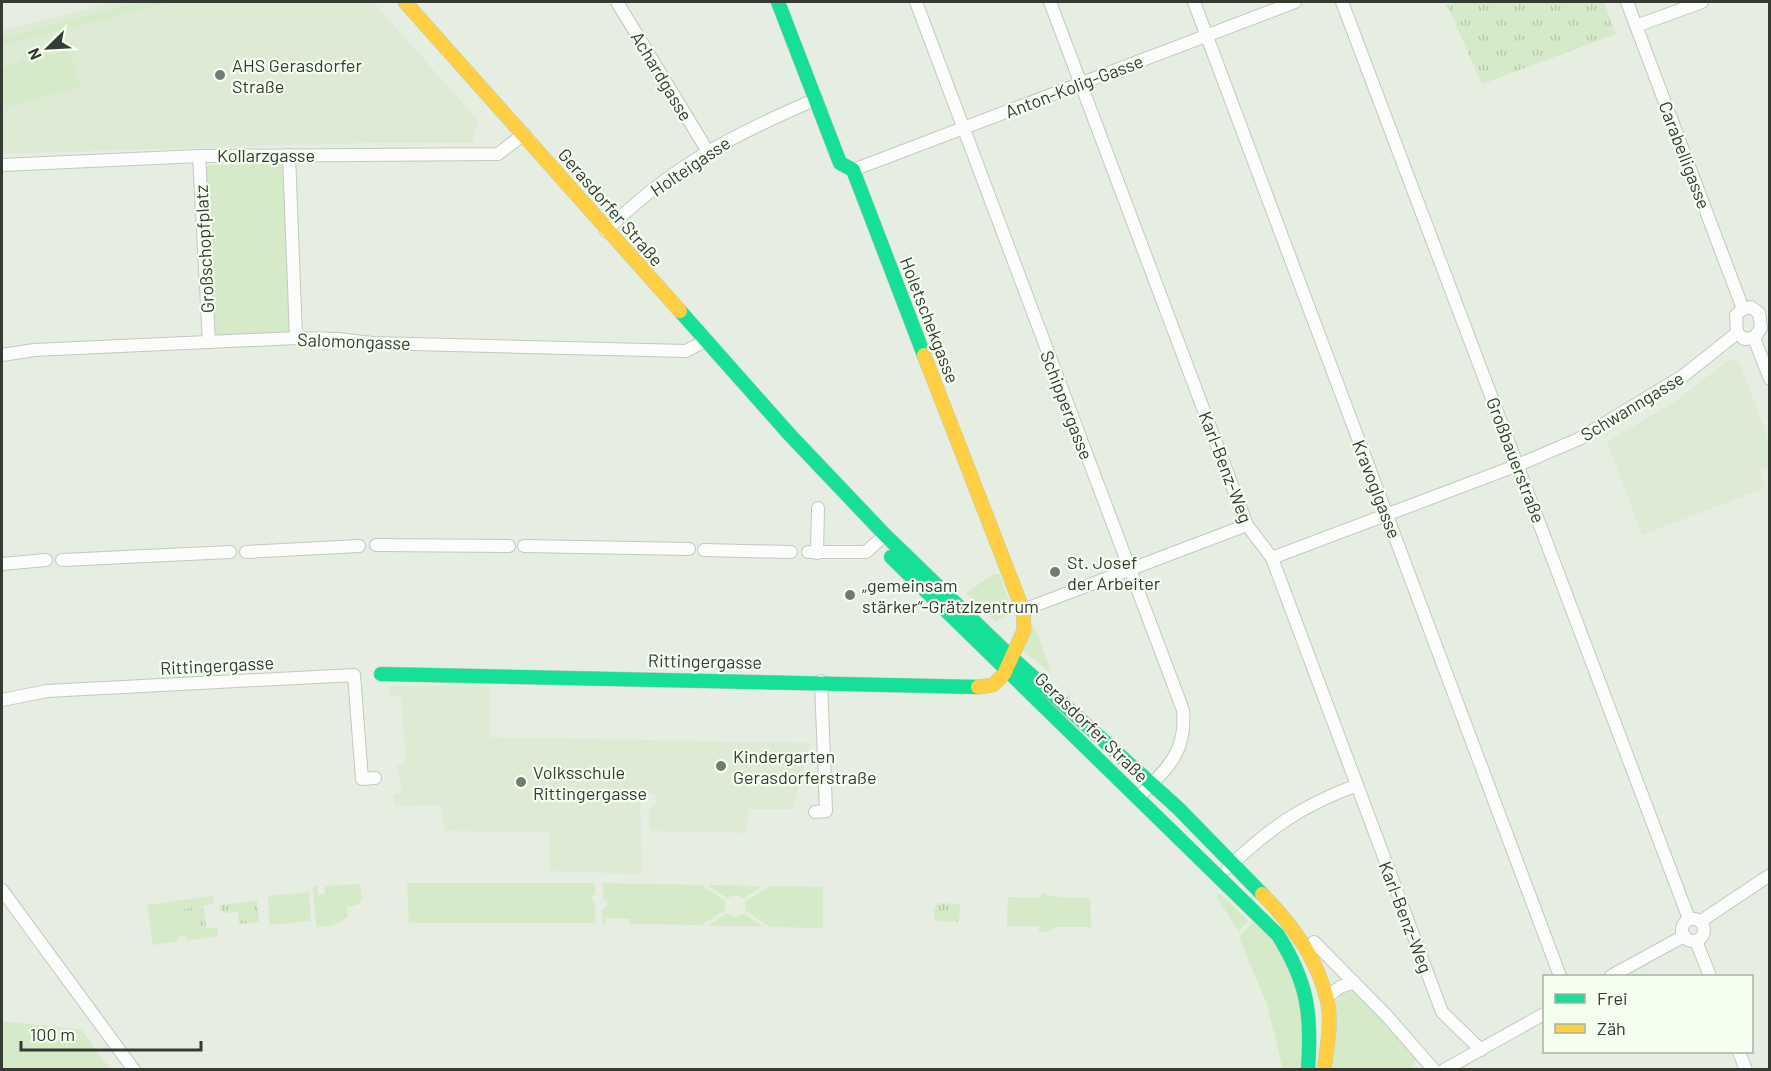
<svg xmlns="http://www.w3.org/2000/svg" width="1771" height="1071" viewBox="0 0 1771 1071" font-family="Barlow,sans-serif">
	<style>
		.built { fill: #ddebd5 }
		.green { fill: #d4eac9 }
		.park { fill: url(#park-tufts) }
		.lines { fill: none; stroke-linecap: round; stroke-linejoin: round }
		.street-casing { stroke: #c2c9bf; stroke-width: 14 }
		.fast-casing { stroke: #c2c9bf; stroke-width: 15 }
		.slow-casing { stroke: #c2c9bf; stroke-width: 15 }
		.street { stroke: #fbfcfb; stroke-width: 12 }
		.fast { stroke: #16e098; stroke-width: 14 }
		.slow { stroke: #ffcf43; stroke-width: 14 }
		.poi-dot { fill: #737a70; stroke: #f5fff0; stroke-width: 2 }
		.labels { text-anchor: middle; dominant-baseline: central; stroke-width: 4.5; stroke-linejoin: round; paint-order: stroke }
		.poi-label { font-size: 18px; fill: #353b32; stroke: #f5fff0; text-anchor: start }
		.street-label { font-size: 18px; fill: #353b32; stroke: #f5fff0 }
	</style>
	<defs>
		<pattern id="park-tufts" width="24" height="20" patternUnits="userSpaceOnUse" patternTransform="scale(1.5)"><rect width="24" height="20" fill="#d4eac9"/><path d="M3 7l-1-3M5 7V3M7 7l1-3M15 17l-1-3M17 17v-4M19 17l1-3" fill="none" stroke="#b7caad"/></pattern>
	</defs>
	<rect width="100%" height="100%" fill="#e6eee2"/>
	<g class="built">
		<polygon points="115,2 373,2 478,120 472,143 364,143 2,154 2,30"/>
		<polygon points="1729,360 1739,361 1769,441 1769,467 1759,471 1765,488 1642,535 1607,442 1674,402"/>
		<polygon points="389,686 490,686 490,737 810,743 793,809 748,809 747,833 649,831 649,808 656,805 656,795 649,794 648,790 640,790 642,874 550,871 549,832 445,831 441,805 395,806 394,794 402,793 397,764 406,763 401,696 390,697"/>
	</g>
	<g class="green">
		<polygon points="141,2 171,2 2,45 2,38"/>
		<polygon points="39,48 41,57 70,49 80,87 5,107 2,94 2,67 23,61 22,53"/>
		<polygon points="280,164 284,165 287,208 285,221 289,334 213,336 205,168 210,165"/>
		<polygon points="994,574 999,574 1013,612 995,622 966,593"/>
		<polygon points="1032,622 1051,670 1050,672 1022,650"/>
		<polygon points="407,883 595,883 595,896 593,894 591,896 595,907 595,923 409,923"/>
		<polygon points="603,883 701,885 725,901 725,910 701,925 629,924 629,919 606,918 606,924 602,923 602,910 608,904 603,897"/>
		<polygon points="360,884 362,899 359,904 347,907 348,917 332,926 316,927 313,886 317,886 318,895 325,894 325,886"/>
		<polygon points="709,886 709,885 762,886 744,898 736,895 727,898"/>
		<polygon points="771,886 823,887 823,928 770,927 745,910 745,902"/>
		<polygon points="309,892 311,921 270,925 268,896"/>
		<polygon points="1042,892 1054,897 1090,898 1091,927 1056,927 1047,932 1039,932 1039,926 1007,926 1008,897 1041,898"/>
		<polygon points="1218,894 1222,895 1248,921 1239,931 1217,898"/>
		<polygon points="213,896 214,904 183,909 186,931 217,927 218,936 186,941 185,936 178,937 178,941 153,945 147,905"/>
		<polygon points="727,913 735,917 744,914 762,926 708,926"/>
		<polygon points="1255,920 1263,927 1302,983 1304,1069 1283,1069 1266,1002 1239,937"/>
		<polygon points="1353,990 1358,992 1417,1058 1411,1069 1332,1069 1332,1007 1344,992"/>
		<polygon points="2,1021 81,1030 110,1069 2,1069"/>
	</g>
	<g class="park">
		<polygon points="1456,2 1604,2 1616,34 1482,84 1447,5"/>
		<polygon points="257,901 259,922 239,924 238,912 221,913 220,905"/>
		<polygon points="938,903 960,904 959,922 935,921 934,908"/>
		<polygon points="204,906 206,928 185,931 183,909"/>
	</g>
	<g class="lines">
		<defs>
			<g id="street">
				<polyline points="617,2 707,150"/>
				<path d="M 916,2 L 1183,710 C 1187,754 1166,769 1138,798"/>
				<polyline points="1050,2 1247,525 1272,558 1442,1012 1481,1050"/>
				<polyline points="1194,2 1560,976"/>
				<polyline points="1342,2 1689,919"/>
				<polyline points="1627,2 1743,309"/>
				<polyline points="1636,26 1702,2"/>
				<polyline points="289,155 296,338"/>
				<polyline points="199,156 209,342"/>
				<polyline points="2,165 199,156 498,154 524,134"/>
				<polyline points="853,170 1295,2"/>
				<path d="M 606,231 C 670,167 733,135 814,100"/>
				<polyline points="1754,338 1744,339 1737,333 1736,315 1743,309 1751,307 1759,313"/>
				<polyline points="1754,338 1770,379"/>
				<polyline points="1754,338 1761,328 1759,313"/>
				<polyline points="2,355 34,350 296,338 338,339 372,343 686,351 705,341"/>
				<polyline points="376,545 509,546"/>
				<polyline points="524,546 689,549"/>
				<polyline points="704,550 791,552"/>
				<polyline points="246,552 359,546"/>
				<polyline points="808,552 866,552 885,535"/>
				<polyline points="817,553 818,508"/>
				<polyline points="1272,558 1518,465 1579,439 1683,376 1737,333"/>
				<polyline points="62,560 230,552"/>
				<polyline points="2,564 46,560"/>
				<polyline points="1023,610 1247,525"/>
				<polyline points="2,700 47,691 354,675 362,779 375,778"/>
				<polyline points="815,812 826,811 821,681"/>
				<path d="M 1228,868 C 1271,827 1301,806 1357,785"/>
				<polyline points="2,890 134,1070"/>
				<circle cx="1693" cy="930" r="11"/>
				<polyline points="1701,921 1770,875"/>
				<polyline points="1696,941 1710,976"/>
				<polyline points="1314,942 1387,1016 1434,1070"/>
				<polyline points="1611,976 1684,936"/>
				<polyline points="1327,997 1340,987 1354,982"/>
				<polyline points="1739,1052 1746,1070"/>
				<polyline points="1444,1070 1544,1014"/>
			</g>
			<g id="fast">
				<polyline points="778,2 840,163 853,170 924,355"/>
				<polyline points="680,311 790,435 885,535 1010,656 1178,808 1262,894"/>
				<path d="M 891,557 L 1278,935 C 1308,983 1312,1014 1308,1070"/>
				<polyline points="381,674 978,687"/>
			</g>
			<g id="slow">
				<polyline points="405,2 680,311"/>
				<polyline points="924,355 1023,610 1024,630 1004,674 993,685 978,687"/>
				<path d="M 1262,894 C 1290,922 1316,957 1326,996 C 1333,1019 1327,1047 1324,1070"/>
			</g>
		</defs>
		<use href="#street" class="street-casing"/>
		<use href="#fast" class="fast-casing"/>
		<use href="#slow" class="slow-casing"/>
		<use href="#street" class="street"/>
		<use href="#fast" class="fast"/>
		<use href="#slow" class="slow"/>
	</g>
	<g class="poi-dot">
		<circle cx="220" cy="75" r="6"/>
		<circle cx="1055" cy="572" r="6"/>
		<circle cx="850" cy="595" r="6"/>
		<circle cx="721" cy="766" r="6"/>
		<circle cx="521" cy="782" r="6"/>
	</g>
	<g class="labels">
		<g class="poi-label">
			<text x="232" y="65">AHS Gerasdorfer<tspan x="232" dy="21">Straße</tspan></text>
			<text x="1067" y="562">St. Josef<tspan x="1067" dy="21">der Arbeiter</tspan></text>
			<text x="862" y="585">„gemeinsam<tspan x="862" dy="21">stärker“-Grätzlzentrum</tspan></text>
			<text x="733" y="756">Kindergarten<tspan x="733" dy="21">Gerasdorferstraße</tspan></text>
			<text x="533" y="772">Volksschule<tspan x="533" dy="21">Rittingergasse</tspan></text>
		</g>
		<g class="street-label">
			<text transform="translate(662 76) rotate(59)">Achardgasse</text>
			<text transform="translate(1074 86) rotate(-21)">Anton-Kolig-Gasse</text>
			<text x="266" y="155">Kollarzgasse</text>
			<text transform="translate(1685 155) rotate(69)">Carabelligasse</text>
			<text transform="translate(690 166) rotate(-34)">Holteigasse</text>
			<text transform="translate(611 207) rotate(49)">Gerasdorfer Straße</text>
			<text transform="translate(204 249) rotate(-93)">Großschopfplatz</text>
			<text transform="translate(930 320) rotate(69)">Holetschekgasse</text>
			<text transform="translate(354 341) rotate(2)">Salomongasse</text>
			<text transform="translate(1067 405) rotate(69)">Schippergasse</text>
			<text transform="translate(1632 406) rotate(-31)">Schwanngasse</text>
			<text transform="translate(1516 460) rotate(69)">Großbauerstraße</text>
			<text transform="translate(1226 467) rotate(69)">Karl-Benz-Weg</text>
			<text transform="translate(1377 489) rotate(69)">Kravoglgasse</text>
			<text transform="translate(705 661) rotate(1)">Rittingergasse</text>
			<text transform="translate(217 665) rotate(-3)">Rittingergasse</text>
			<text transform="translate(1092 727) rotate(44)">Gerasdorfer Straße</text>
			<text transform="translate(1406 917) rotate(69)">Karl-Benz-Weg</text>
		</g>
	</g>
	<rect width="1771" height="1071" fill="none" stroke="#353b32" stroke-width="6"/>
	<rect x="1543" y="975" width="210" height="78" fill="#f5fff0" stroke="#a8b1a4" stroke-width="1.5"/>
	<rect x="1555" y="994" width="30" height="9" fill="#16e098" stroke="#a8b1a4" stroke-width="1.5"/>
	<text x="1597" y="1005" font-size="18" fill="#353b32">Frei</text>
	<rect x="1555" y="1024" width="30" height="9" fill="#ffcf43" stroke="#a8b1a4" stroke-width="1.5"/>
	<text x="1597" y="1035" font-size="18" fill="#353b32">Zäh</text>
	<g transform="translate(48 48) rotate(246)" stroke="#f5fff0" stroke-width="4.5" paint-order="stroke">
	<path d="M0-4.5L10 22L0 15L-10 22Z" fill="#353b32"/>
	<text y="-9" font-size="16" font-weight="bold" text-anchor="middle" fill="#353b32">N</text>
	</g>
	<path d="M21 1041v9h180v-9" fill="none" stroke="#353b32" stroke-width="3"/>
	<text x="30" y="1041" font-size="18" fill="#353b32" stroke="#f5fff0" stroke-width="4.5" paint-order="stroke">100 m</text>
</svg>
